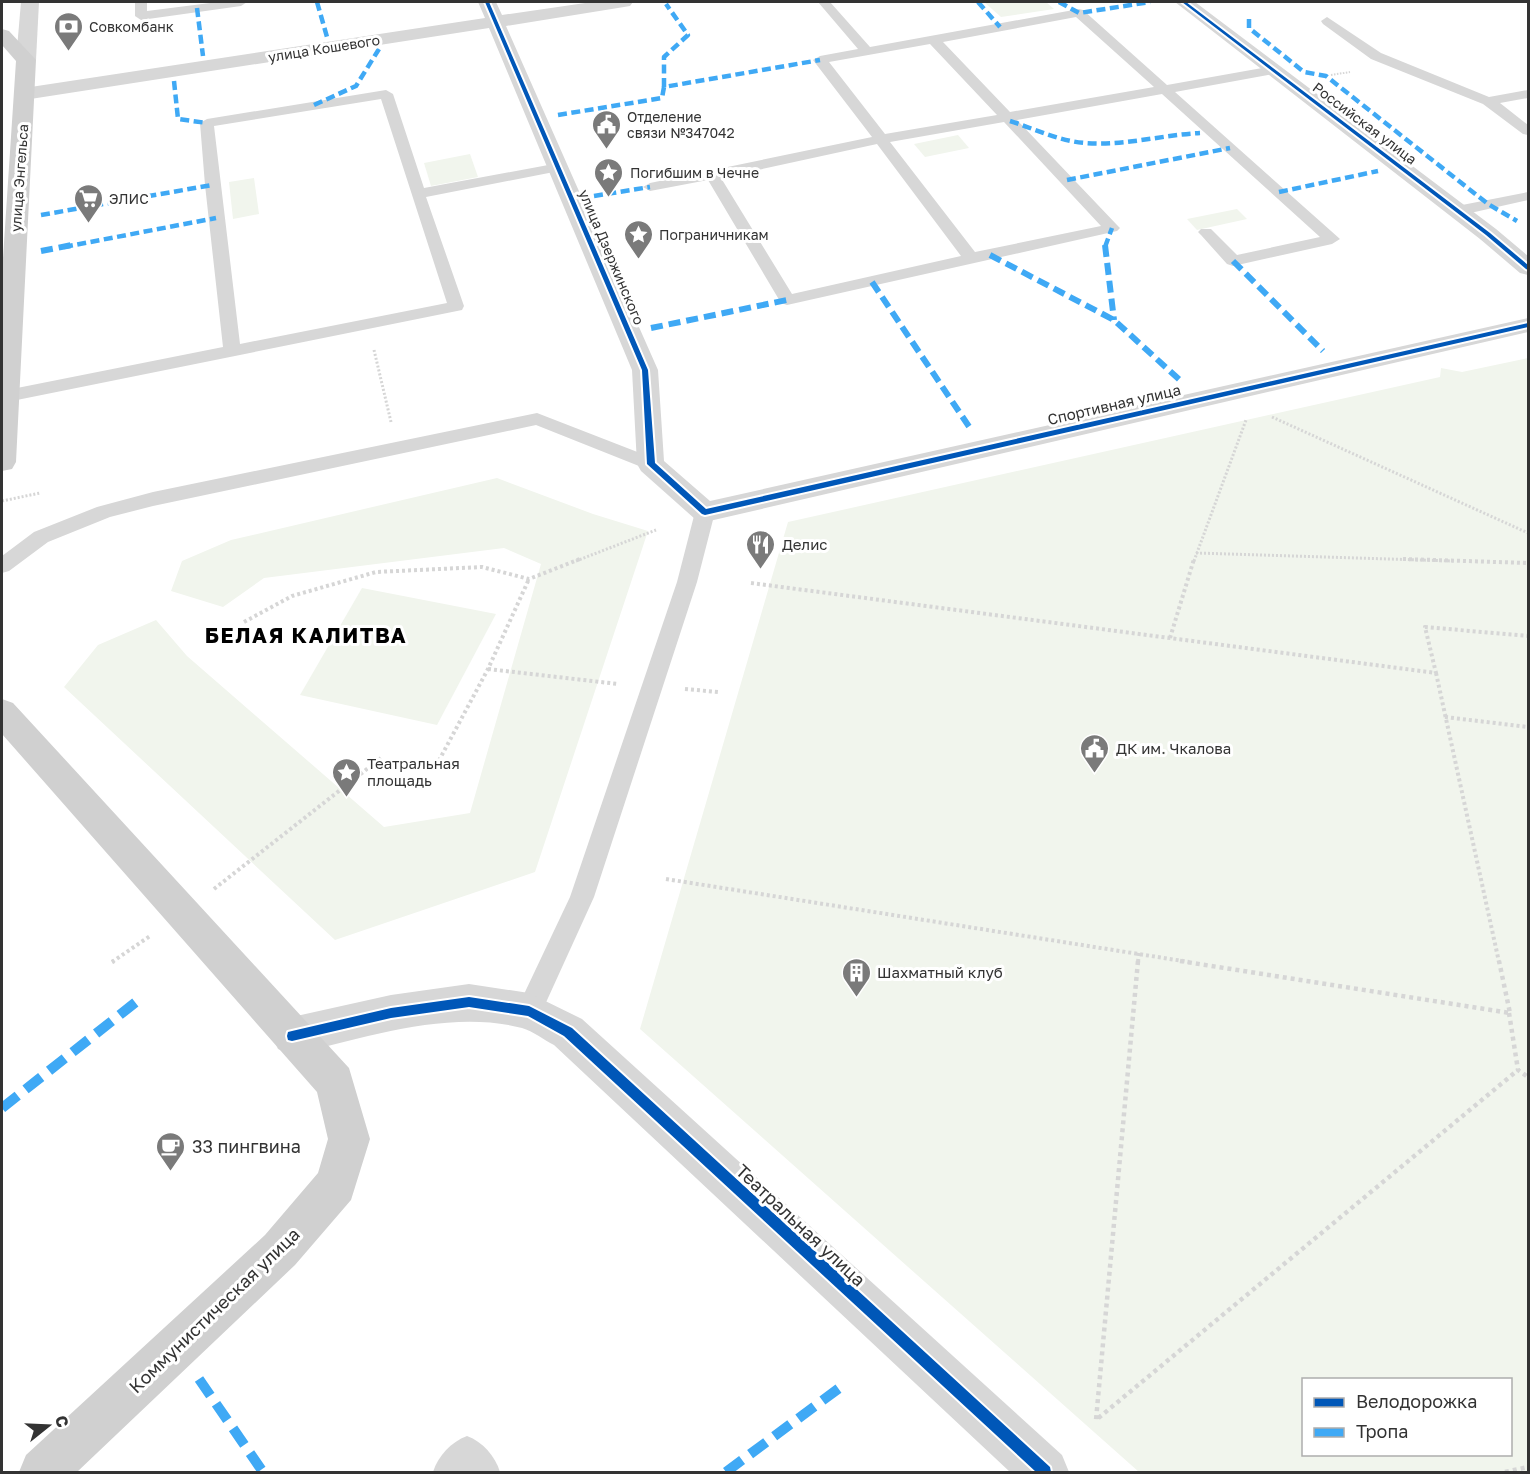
<svg xmlns="http://www.w3.org/2000/svg" width="1530" height="1474" viewBox="0 0 1530 1474" font-family="'Golos Text',sans-serif">
	<style>
		.green { fill: #f1f5ed; fill-rule: evenodd }
		.lines { fill: none; stroke-linecap: round; stroke-linejoin: round }
		.path-far3 { stroke: #d6d6d6; stroke-width: 2; stroke-dasharray: 1.5 1.5; stroke-linecap: butt }
		.path-far2 { stroke: #d6d6d6; stroke-width: 3; stroke-dasharray: 2 2; stroke-linecap: butt }
		.path-far1 { stroke: #d6d6d6; stroke-width: 4; stroke-dasharray: 3 3; stroke-linecap: butt }
		.path { stroke: #d6d6d6; stroke-width: 4.5; stroke-dasharray: 4 4; stroke-linecap: butt }
		.service { fill: #d7d7d7; fill-rule: evenodd }
		.minor { fill: #d7d7d7; fill-rule: evenodd }
		.tertiary { fill: #d7d7d7; fill-rule: evenodd }
		.secondary { fill: #d0d0d0; fill-rule: evenodd }
		.quiet-far2 { stroke: #3fa9f5; stroke-width: 4.5; stroke-dasharray: 9 4.5; stroke-linecap: butt }
		.quiet-far1 { stroke: #3fa9f5; stroke-width: 6; stroke-dasharray: 12 6; stroke-linecap: butt }
		.quiet { stroke: #3fa9f5; stroke-width: 10; stroke-dasharray: 20 10; stroke-linecap: butt }
		.cycleway-casing { stroke: #fff; stroke-width: 4 }
		.cycleway { fill: #0057b8; fill-rule: evenodd }
		.labels { text-anchor: middle; dominant-baseline: central; stroke-width: 6; stroke-linejoin: round; paint-order: stroke }
		.far-poi-label { font-size: 14px; fill: #333; stroke: #fff; text-anchor: start }
		.far-street-label { font-size: 14px; fill: #333; stroke: #fff }
		.street-label { font-size: 15px; fill: #333; stroke: #fff }
		.poi-label { font-size: 15px; fill: #333; stroke: #fff; text-anchor: start }
		.near-poi-label { font-size: 18px; fill: #333; stroke: #fff; text-anchor: start }
		.near-street-label { font-size: 18px; fill: #333; stroke: #fff }
		.district-label { font-size: 21px; font-weight: bold; letter-spacing: 1.5px; fill: #000; stroke: #fff }
	</style>
	<rect width="100%" height="100%" fill="#fff"/>
	<g class="green">
		<polygon points="984,2 1046,2 1054,9 1001,17"/>
		<polygon points="958,135 969,148 925,157 914,144"/>
		<polygon points="470,154 478,177 431,186 424,163"/>
		<polygon points="254,178 259,214 233,219 229,182"/>
		<polygon points="1237,209 1247,219 1197,230 1187,219"/>
		<path d="M 1528,358 L 1528,1472 L 1139,1472 L 640,1029 L 788,522 L 1440,377 L 1441,368 L 1462,372 ZM 1304,1380 L 1510,1380 L 1510,1454 L 1304,1454 Z"/>
		<polygon points="497,478 593,514 648,531 535,872 335,940 64,687 98,645 156,620 187,656 384,827 470,813 541,564 504,548 264,578 223,607 171,591 182,561 231,540"/>
		<polygon points="362,588 496,614 437,725 300,695"/>
	</g>
	<g class="lines">
		<polyline class="path-far3" points="1331,75 1350,72"/>
		<g class="path-far2">
			<polyline points="374,350 391,422"/>
			<polyline points="1272,417 1528,533"/>
			<polyline points="2,501 40,493"/>
			<polyline points="1196,553 1453,561"/>
			<polyline points="576,561 656,530"/>
			<polyline points="1194,561 1246,420"/>
		</g>
		<g class="path-far1">
			<polyline points="1403,559 1528,563"/>
			<polyline points="751,583 1436,673 1425,627 1528,636"/>
			<polyline points="244,622 292,596 376,572 482,567 529,579 580,559"/>
			<polyline points="1170,638 1194,559"/>
			<polyline points="488,669 618,684"/>
			<polyline points="1436,673 1499,962"/>
			<polyline points="685,689 718,692"/>
			<polyline points="1445,717 1528,727"/>
			<polyline points="436,766 488,669 529,579"/>
			<polyline points="666,879 1189,962"/>
			<polyline points="214,889 381,758"/>
			<polyline points="112,962 150,936"/>
			<polyline points="1138,962 1139,953"/>
		</g>
		<g class="path">
			<polyline points="1138,961 1096,1420 1518,1070"/>
			<polyline points="1180,961 1510,1013 1499,961"/>
			<polyline points="112,962 114,961"/>
			<polyline points="1509,1013 1518,1070 1528,1077"/>
			<polyline points="1505,1472 1528,1467"/>
		</g>
		<g class="service">
			<polygon points="135,2 147,2 147,11 218,2 247,2 241,6 141,20 135,16"/>
			<path d="M 818,2 L 830,2 L 870,47 L 1079,9 L 1083,10 L 1167,85 L 1274,66 L 1279,67 L 1281,70 L 1279,73 L 1274,74 L 1175,92 L 1340,239 L 1332,244 L 1233,266 L 1227,264 L 1201,235 L 1198,232 L 1201,229 L 1211,229 L 1237,255 L 1320,237 L 1162,94 L 1017,120 L 1117,225 L 1120,228 L 1117,231 L 787,305 L 781,303 L 708,180 L 650,191 L 643,187 L 650,183 L 872,137 L 813,60 L 820,56 L 858,49 ZM 1076,17 L 1154,87 L 1010,112 L 943,42 ZM 930,44 L 997,115 L 885,134 L 829,62 ZM 1004,122 L 1101,226 L 975,252 L 890,142 ZM 877,144 L 961,256 L 792,294 L 721,178 Z"/>
			<polygon points="1327,17 1381,53 1489,97 1528,90 1528,98 1500,103 1528,125 1528,135 1523,134 1483,104 1371,59 1323,24 1321,21"/>
			<path d="M 386,90 L 393,94 L 424,188 L 559,163 L 566,167 L 559,171 L 426,197 L 464,306 L 462,310 L 7,402 L 2,400 L 2,392 L 7,390 L 223,347 L 205,185 L 200,123 L 207,119 ZM 381,99 L 447,303 L 240,344 L 214,126 Z"/>
			<polygon points="1528,192 1528,200 1457,216 1449,211 1457,206"/>
			<polygon points="537,413 658,460 660,464 658,468 651,470 644,468 536,425 153,506 110,517 48,542 9,571 2,573 2,556 34,532 97,507 153,492"/>
			<polygon points="705,505 712,507 715,512 697,582 594,897 538,1020 529,1023 520,1020 516,1011 570,897 677,582 695,512 698,507"/>
			<path d="M 467,1436 C 483,1442 495,1456 500,1472 L 433,1472 C 438,1456 451,1442 467,1436 Z"/>
		</g>
		<polygon class="minor" points="478,2 496,2 502,15 592,2 633,2 630,6 624,7 506,26 658,370 664,461 710,501 1528,318 1528,332 705,522 695,519 641,471 637,464 632,370 489,28 24,100 17,98 14,94 17,90 24,88 485,18"/>
		<g class="tertiary">
			<polygon points="21,2 39,2 36,60 33,64 19,64 16,60"/>
			<polygon points="1175,2 1195,2 1496,229 1528,256 1528,275 1520,273 1480,239"/>
			<path d="M 469,984 L 529,993 L 582,1019 L 1062,1455 L 1069,1472 L 1010,1472 L 554,1045 C 544,1040 533,1031 522,1028 C 449,1009 364,1038 292,1055 L 278,1049 L 272,1036 L 278,1023 L 292,1017 L 391,995 Z"/>
		</g>
		<g class="secondary">
			<polygon points="2,29 9,31 36,60 16,462 12,469 2,471 2,273 16,61 2,45"/>
			<polygon points="2,699 13,703 349,1068 370,1139 351,1200 295,1265 77,1472 19,1472 26,1455 265,1235 318,1173 328,1139 317,1092 2,734"/>
		</g>
		<g class="quiet-far2">
			<polyline points="317,2 327,37"/>
			<polyline points="978,2 1000,27"/>
			<polyline points="1059,2 1079,13 1150,2"/>
			<polyline points="197,8 203,56"/>
			<polyline points="1249,19 1249,28 1304,72 1326,76 1488,204 1517,221"/>
			<polyline points="174,81 178,119 207,123"/>
			<polyline points="664,87 664,57 688,35 666,4"/>
			<polyline points="314,105 356,86 379,49"/>
			<polyline points="558,115 662,98 664,87 820,60"/>
			<path d="M 1010,121 C 1035,129 1059,141 1085,143 C 1124,146 1162,135 1200,133"/>
			<polyline points="1067,180 1230,148"/>
			<polyline points="1279,192 1378,171"/>
			<polyline points="594,196 650,187"/>
			<polyline points="41,215 212,185"/>
			<polyline points="64,247 216,218"/>
			<polyline points="1105,247 1112,228"/>
		</g>
		<g class="quiet-far1">
			<polyline points="1105,245 1114,320"/>
			<polyline points="41,251 72,245"/>
			<polyline points="990,255 1114,320 1183,383"/>
			<polyline points="1233,261 1323,351"/>
			<polyline points="872,282 972,431"/>
			<polyline points="651,328 787,300"/>
		</g>
		<g class="quiet">
			<polyline points="2,1108 141,998"/>
			<polyline points="199,1379 263,1472"/>
			<polyline points="726,1472 842,1386"/>
		</g>
		<defs>
			<g id="cycleway">
				<polygon points="485,2 489,2 648,370 655,463 706,509 1528,323 1528,327 705,515 702,514 647,464 642,370"/>
				<polygon points="1182,2 1186,2 1490,233 1528,265 1528,270 1526,269 1486,235"/>
				<polygon points="469,997 529,1006 572,1028 1050,1467 1051,1472 1036,1472 564,1036 528,1016 469,1007 391,1018 292,1041 288,1040 287,1036 288,1032 292,1031 391,1008"/>
			</g>
		</defs>
		<use href="#cycleway" class="cycleway-casing"/>
		<use href="#cycleway" class="cycleway"/>
	</g>
	<defs>
		<symbol id="bank-pin" viewBox="-11 -11 22 30"><path d="M0 17L-7.5 6A9.5 9.5 0 1 1 7.5 6Z" fill="#7a7a7a" stroke="#fff"/><path d="M-6-4H6V4H-6ZM0-2.3a2.3 2.3 0 1 0 0 4.6a2.3 2.3 0 1 0 0-4.6Z" fill="#fff"/></symbol>
		<symbol id="civic-pin" viewBox="-11 -11 22 30"><path d="M0 17L-7.5 6A9.5 9.5 0 1 1 7.5 6Z" fill="#7a7a7a" stroke="#fff"/><path d="M-.6-6.5H3V-4.5H.6V-3L4-1V1h2V6H-6V1h2V-1L-.6-3ZM-1.2 2.5V6h2.4V2.5Z" fill="#fff"/></symbol>
		<symbol id="sight-pin" viewBox="-11 -11 22 30"><path d="M0 17L-7.5 6A9.5 9.5 0 1 1 7.5 6Z" fill="#7a7a7a" stroke="#fff"/><path d="M0-6L1.8-2.2L6-1.7L2.9 1.2L3.7 5.4L0 3.3L-3.7 5.4L-2.9 1.2L-6-1.7L-1.8-2.2Z" fill="#fff"/></symbol>
		<symbol id="supermarket-pin" viewBox="-11 -11 22 30"><path d="M0 17L-7.5 6A9.5 9.5 0 1 1 7.5 6Z" fill="#7a7a7a" stroke="#fff"/><path d="M-6-5.5h2.5l.6 2H6L4.5 2H-2.5L-4.4-4H-6ZM-1.5 3.2a1.3 1.3 0 1 0 .1 0ZM3 3.2a1.3 1.3 0 1 0 .1 0Z" fill="#fff"/></symbol>
		<symbol id="restaurant-pin" viewBox="-11 -11 22 30"><path d="M0 17L-7.5 6A9.5 9.5 0 1 1 7.5 6Z" fill="#7a7a7a" stroke="#fff"/><path d="M-5-6h1v4h1v-4h1v4h1v-4h1v5L-1.5 .5V6h-2V.5L-5-1ZM5-6V6H3V1.5H1.5Q1.5-4 5-6Z" fill="#fff"/></symbol>
		<symbol id="building-pin" viewBox="-11 -11 22 30"><path d="M0 17L-7.5 6A9.5 9.5 0 1 1 7.5 6Z" fill="#7a7a7a" stroke="#fff"/><path d="M-4-6H4V6H1V3H-1V6H-4ZM-2.5-4.3h1.7v1.8h-1.7ZM.8-4.3h1.7v1.8H.8ZM-2.5-1h1.7V.8h-1.7ZM.8-1h1.7V.8H.8Z" fill="#fff"/></symbol>
		<symbol id="cafe-pin" viewBox="-11 -11 22 30"><path d="M0 17L-7.5 6A9.5 9.5 0 1 1 7.5 6Z" fill="#7a7a7a" stroke="#fff"/><path d="M-5.5-4.5H6V0H3Q3 3.5 0 3.5H-2.5Q-5.5 3.5-5.5 0ZM3-3.2v2h1.7v-2ZM-6 4.5H4V6H-6Z" fill="#fff"/></symbol>
	</defs>
	<g fill-rule="evenodd">
		<use href="#bank-pin" x="52" y="10" width="33" height="45"/>
		<use href="#civic-pin" x="590" y="108" width="33" height="45"/>
		<use href="#sight-pin" x="592" y="156" width="33" height="45"/>
		<use href="#supermarket-pin" x="72" y="182" width="33" height="45"/>
		<use href="#sight-pin" x="622" y="218" width="33" height="45"/>
		<use href="#restaurant-pin" x="744" y="528" width="33" height="45"/>
		<use href="#civic-pin" x="1078" y="732" width="33" height="45"/>
		<use href="#sight-pin" x="330" y="756" width="33" height="45"/>
		<use href="#building-pin" x="840" y="956" width="33" height="45"/>
		<use href="#cafe-pin" x="154" y="1130" width="33" height="45"/>
	</g>
	<g class="labels">
		<g class="far-poi-label">
			<text x="89" y="26">Совкомбанк</text>
			<text x="627" y="116">Отделение<tspan x="627" dy="16">связи №347042</tspan></text>
			<text x="630" y="172">Погибшим в Чечне</text>
			<text x="109" y="198">ЭЛИС</text>
			<text x="659" y="234">Пограничникам</text>
		</g>
		<g class="far-street-label">
			<text transform="translate(324 48) rotate(-9)">улица Кошевого</text>
			<text transform="translate(1365 123) rotate(37)">Российская улица</text>
			<text transform="translate(19 178) rotate(-86)">улица Энгельса</text>
			<text transform="translate(612 257) rotate(67)">улица Дзержинского</text>
		</g>
		<g class="street-label">
			<text transform="translate(1114 404) rotate(-13)">Спортивная улица</text>
		</g>
		<g class="poi-label">
			<text x="782" y="544">Делис</text>
			<text x="1116" y="748">ДК им. Чкалова</text>
			<text x="367" y="763">Театральная<tspan x="367" dy="17">площадь</tspan></text>
			<text x="877" y="972">Шахматный клуб</text>
		</g>
		<g class="near-poi-label">
			<text x="192" y="1146">33 пингвина</text>
		</g>
		<g class="near-street-label">
			<text transform="translate(801 1225) rotate(43)">Театральная улица</text>
			<text transform="translate(214 1310) rotate(-44)">Коммунистическая улица</text>
		</g>
		<g class="district-label">
			<text x="306" y="635">БЕЛАЯ КАЛИТВА</text>
		</g>
	</g>
	<rect width="1530" height="1474" fill="none" stroke="#333333" stroke-width="6"/>
	<rect x="1302" y="1378" width="210" height="78" fill="#ffffff" stroke="#adadad" stroke-width="1.5"/>
	<rect x="1314" y="1398" width="30" height="9" fill="#0057b8" stroke="#adadad" stroke-width="1.5"/>
	<text x="1356" y="1408" font-size="18" fill="#333333">Велодорожка</text>
	<rect x="1314" y="1428" width="30" height="9" fill="#3fa9f5" stroke="#adadad" stroke-width="1.5"/>
	<text x="1356" y="1438" font-size="18" fill="#333333">Тропа</text>
	<g transform="translate(48 1426) rotate(72)" stroke="#ffffff" stroke-width="4.5" paint-order="stroke">
	<path d="M0-4.5L10 22L0 15L-10 22Z" fill="#333333"/>
	<text y="-9" font-size="16" font-weight="bold" text-anchor="middle" fill="#333333">С</text>
	</g>
</svg>
